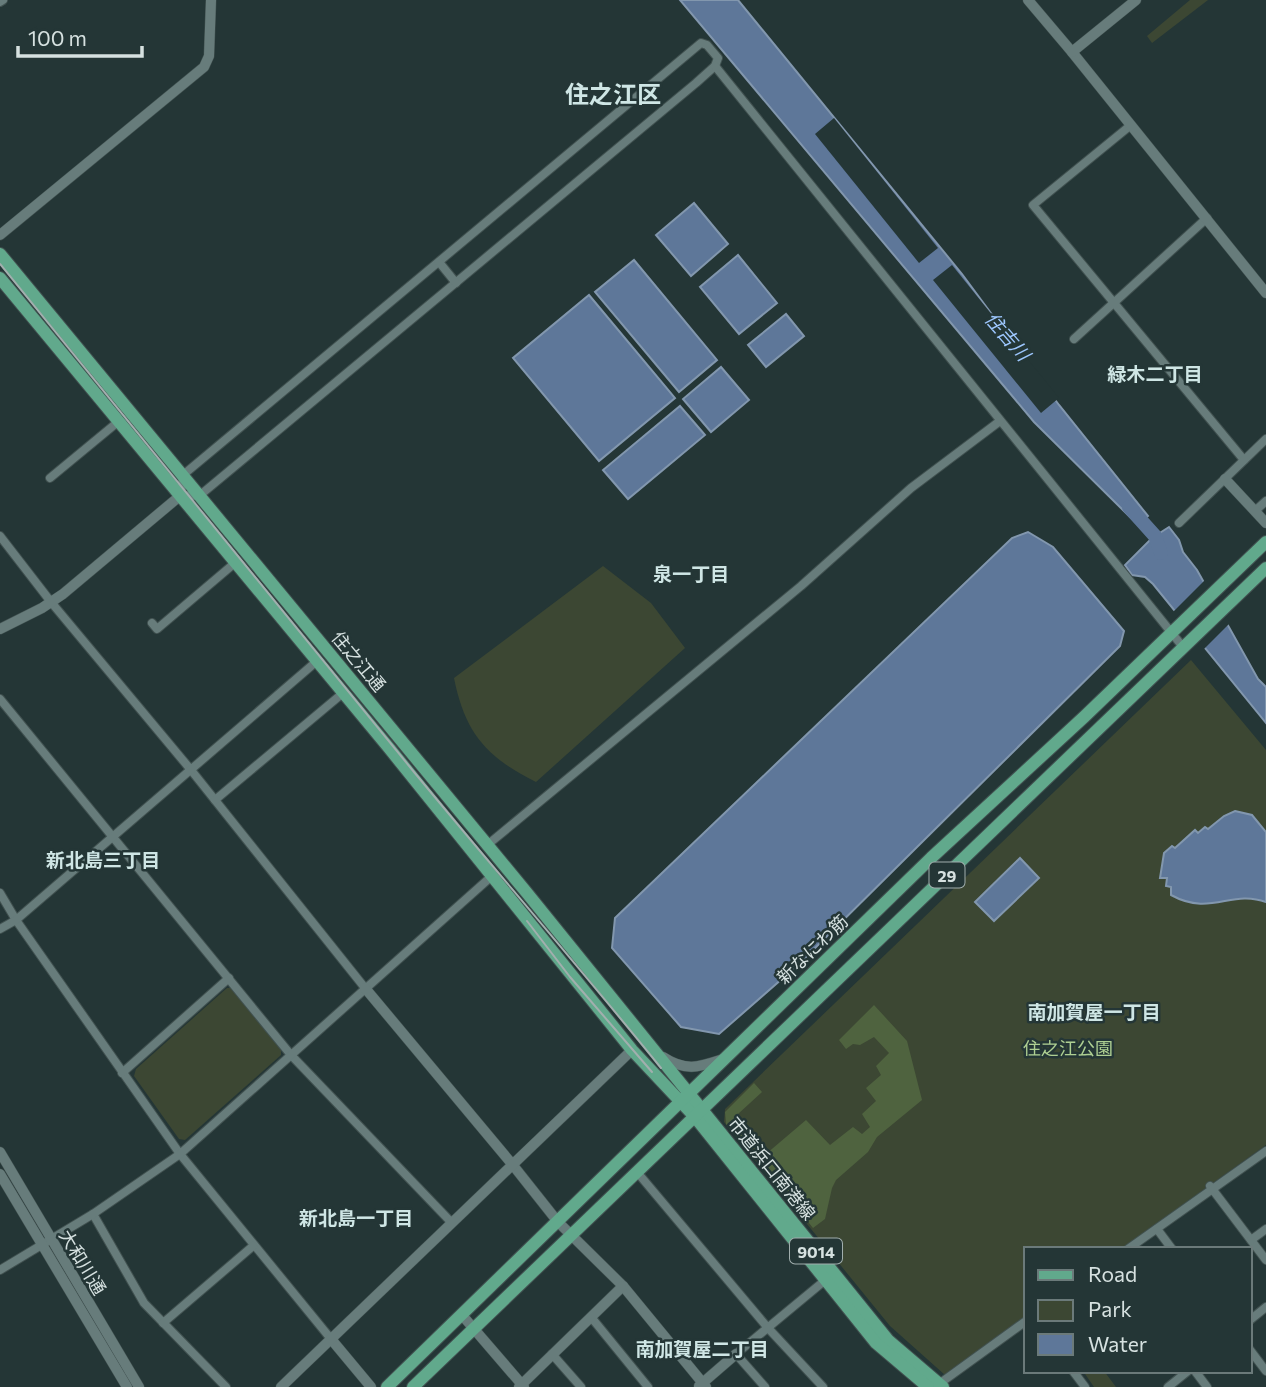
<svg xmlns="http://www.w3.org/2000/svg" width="1266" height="1387" viewBox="0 0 1266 1387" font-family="Commissioner,'Noto Sans JP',sans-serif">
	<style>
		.green { fill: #3c4733 }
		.forest { fill: #4f633f }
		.water { fill: #5e7799; stroke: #8297ae; stroke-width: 2 }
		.pier { fill: #243636 }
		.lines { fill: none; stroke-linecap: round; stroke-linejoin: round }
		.river { stroke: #5e7799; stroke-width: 14 }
		.minor-casing { stroke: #415150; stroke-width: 10 }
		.tertiary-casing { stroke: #415150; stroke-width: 11 }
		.primary-casing { stroke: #415150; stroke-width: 14 }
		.minor { stroke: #677c7b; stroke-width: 8 }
		.tertiary { stroke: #677c7b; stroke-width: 10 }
		.primary { stroke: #61a98c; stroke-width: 12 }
		.tram { stroke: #a2afae; stroke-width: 2 }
		.labels { text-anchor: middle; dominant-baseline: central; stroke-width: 5; stroke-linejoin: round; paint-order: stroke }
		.shield { fill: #243636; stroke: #a1aead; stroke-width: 2 }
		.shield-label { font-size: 16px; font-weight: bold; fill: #d6e1e0 }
		.street-label { font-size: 18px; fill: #d6e1e0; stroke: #243636 }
		.park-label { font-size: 18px; fill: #aecf92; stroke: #243636 }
		.water-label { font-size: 19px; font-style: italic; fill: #9dc7fe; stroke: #243636 }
		.neighbourhood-label { font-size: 19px; font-weight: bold; fill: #cfe6e5; stroke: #243636 }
		.district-label { font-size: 24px; font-weight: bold; fill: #cfe6e5; stroke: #243636 }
	</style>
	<rect width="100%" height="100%" fill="#243636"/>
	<g class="green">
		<polygon points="1190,0 1208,0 1152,43 1147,36"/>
		<path d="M 603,566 L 651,603 L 685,648 L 536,782 C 486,757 465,733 454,678 Z"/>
		<polygon points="1191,660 1266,750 1266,1145 1121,1249 1026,1249 1026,1317 945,1375 890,1326 724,1122 725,1109"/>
		<polygon points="227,988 231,988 281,1050 281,1055 185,1140 179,1139 134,1076 136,1069"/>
		<polygon points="1083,1371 1104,1371 1116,1387 1094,1387"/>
	</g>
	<g class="forest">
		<polygon points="874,1005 907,1041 922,1100 877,1137 868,1152 836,1180 832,1188 825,1219 813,1228 761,1163 768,1157 766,1154 806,1120 830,1145 853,1127 862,1134 870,1127 862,1114 876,1101 866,1088 881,1075 876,1066 889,1053 874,1037 860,1045 853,1044 846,1049 839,1040"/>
		<polygon points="754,1083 762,1092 738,1114 751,1132 740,1141 726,1124 725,1112"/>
	</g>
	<g class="water">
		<polygon points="680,0 738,0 962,274 1059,405 1148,516 1138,525 1034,422"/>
		<polygon points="694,203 728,244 691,276 656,235"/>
		<polygon points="738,255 777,303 739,334 700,287"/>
		<polygon points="634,260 717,360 679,392 595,292"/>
		<polygon points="589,295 675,398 599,461 513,358"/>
		<polygon points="786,314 804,336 766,367 748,345"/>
		<polygon points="721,367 749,400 711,432 683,399"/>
		<polygon points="680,406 705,435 628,499 603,470"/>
		<polygon points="1169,527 1179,540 1183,552 1197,570 1258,679 1266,687 1266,723 1153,584 1145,577 1132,575 1125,565 1152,538"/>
		<polygon points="1028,532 1053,547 1124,631 1120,646 799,964 719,1034 681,1027 612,948 615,918 1012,538"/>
		<path d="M 1235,811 L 1252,815 L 1266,832 L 1266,902 C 1231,889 1211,917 1171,895 L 1171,887 L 1166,886 L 1167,878 L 1160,878 L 1164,853 L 1172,846 L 1175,848 L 1195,830 L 1198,833 L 1205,827 L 1208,829 L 1224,816 Z"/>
		<polygon points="1020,858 1039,878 994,921 975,902"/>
	</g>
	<g class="pier">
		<polygon points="834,118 938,248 919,263 815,134"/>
		<polygon points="952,265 1059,398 1041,413 933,280"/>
		<polygon points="1206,579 1230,623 1202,651 1172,613"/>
	</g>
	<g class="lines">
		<polyline class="river" points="1129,507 1155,536 1161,553"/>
		<defs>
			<g id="minor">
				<polyline points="0,2 3,0"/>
				<polygon points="701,43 707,45 718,58 715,66 696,83 199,496 181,495 183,475"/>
				<polyline points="715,66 1183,647"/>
				<polyline points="1131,125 1033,205 1244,460"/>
				<polyline points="439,262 456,283"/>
				<polyline points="1074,339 1207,218"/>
				<polyline points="50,478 119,421"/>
				<polyline points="1255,511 1266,501"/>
				<polyline points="1179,523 1266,439"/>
				<polyline points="0,536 51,602 191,770 365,988"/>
				<polyline points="152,623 157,629 236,562"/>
				<polyline points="0,699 291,1055 451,1222"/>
				<polyline points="215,800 343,693"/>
				<polyline points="486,846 801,586 911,488 1000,421"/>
				<polyline points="0,893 16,920 180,1154 331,1339"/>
				<polyline points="0,929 16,920 317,661"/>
				<polyline points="122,1073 229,978"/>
				<polyline points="637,1172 768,1328 823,1387"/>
				<polyline points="1210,1186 1266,1260"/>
				<polyline points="93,1214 144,1303 226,1387"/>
				<polyline points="1157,1229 1172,1249"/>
				<polyline points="1251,1240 1266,1229"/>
				<polyline points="1128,1249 1266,1151"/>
				<polyline points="0,1270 93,1214 180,1154 493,875"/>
				<polyline points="591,1317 648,1387"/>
				<polyline points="1250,1320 1266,1307"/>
				<polyline points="163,1323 253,1246"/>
				<polyline points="1250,1350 1266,1371"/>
				<polyline points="552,1354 581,1387"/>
				<polyline points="1073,1371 1085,1387"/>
				<polyline points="1195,1371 1207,1387"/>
				<polyline points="939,1384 1026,1321"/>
				<polyline points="765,1387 736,1354 829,1277"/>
				<polyline points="1168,1387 1188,1371"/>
			</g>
			<g id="tertiary">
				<polyline points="1028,0 1072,52 1266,293"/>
				<polyline points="1072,52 1136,0"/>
				<polyline points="0,235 204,67 209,56 211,0"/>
				<polyline points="1225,479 1266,523"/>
				<polyline points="0,629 42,608 63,594 181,495"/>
				<polyline points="365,988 512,1164 558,1222 623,1286 706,1387"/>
				<path d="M 663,1057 C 686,1072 699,1067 723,1059"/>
				<polyline points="0,1152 139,1387"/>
				<polyline points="0,1174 127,1387"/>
				<polyline points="462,1315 524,1387"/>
				<polyline points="331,1339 371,1387"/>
				<polyline points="699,1386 736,1354"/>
				<polyline points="281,1387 632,1050"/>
				<polyline points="519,1387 623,1286"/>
			</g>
			<g id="primary">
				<polyline points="0,254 527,893 888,1340 943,1387"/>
				<polyline points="0,278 389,748 632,1050 695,1117 876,1343 928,1387"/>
				<polyline points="387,1387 931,858 1084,717 1266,542"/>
				<polyline points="413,1387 1266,568"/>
			</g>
		</defs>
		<use href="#minor" class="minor-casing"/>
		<use href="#tertiary" class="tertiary-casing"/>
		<use href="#primary" class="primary-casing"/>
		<use href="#minor" class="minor"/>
		<use href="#tertiary" class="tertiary"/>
		<use href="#primary" class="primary"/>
		<g class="tram">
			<path d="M 0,264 C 138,433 276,603 414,772 C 496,871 580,968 661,1068"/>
			<polyline points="527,921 570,977 652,1072"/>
		</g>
	</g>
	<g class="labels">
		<g class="shield">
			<rect x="929.5" y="862.5" width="35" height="25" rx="5"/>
			<rect x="790" y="1238.5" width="52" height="25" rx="5"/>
		</g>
		<g class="shield-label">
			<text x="947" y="875">29</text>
			<text x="816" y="1251">9014</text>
		</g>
		<g class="street-label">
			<text transform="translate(359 661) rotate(50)">住之江通</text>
			<text transform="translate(812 949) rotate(-44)">新なにわ筋</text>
			<text transform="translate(772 1168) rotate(51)">市道浜口南港線</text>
			<text transform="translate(83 1262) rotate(59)">大和川通</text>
		</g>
		<g class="park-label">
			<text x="1068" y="1048">住之江公園</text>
		</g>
		<g class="water-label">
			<text transform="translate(1008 336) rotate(49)">住吉川</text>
		</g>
		<g class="neighbourhood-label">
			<text x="1155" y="373">緑木二丁目</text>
			<text x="691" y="573">泉一丁目</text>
			<text x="103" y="859">新北島三丁目</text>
			<text x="1094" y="1011">南加賀屋一丁目</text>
			<text x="356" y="1217">新北島一丁目</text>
			<text x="702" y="1348">南加賀屋二丁目</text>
		</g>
		<g class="district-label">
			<text x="613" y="93">住之江区</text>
		</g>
	</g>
	<rect x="1024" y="1247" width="228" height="126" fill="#243636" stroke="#6b7a7a" stroke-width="2"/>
	<rect x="1038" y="1270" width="35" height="10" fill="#61a98c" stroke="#6b7a7a" stroke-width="2"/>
	<text x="1088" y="1282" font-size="21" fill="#d6e1e0">Road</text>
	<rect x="1038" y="1300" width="35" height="21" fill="#3c4733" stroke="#6b7a7a" stroke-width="2"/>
	<text x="1088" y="1317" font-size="21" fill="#d6e1e0">Park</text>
	<rect x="1038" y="1334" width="35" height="21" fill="#5e7799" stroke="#6b7a7a" stroke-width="2"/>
	<text x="1088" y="1352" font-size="21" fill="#d6e1e0">Water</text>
	<path d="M18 46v10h124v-10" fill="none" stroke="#d6e1e0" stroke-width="3.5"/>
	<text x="28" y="46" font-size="21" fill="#d6e1e0" stroke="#243636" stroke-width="5" paint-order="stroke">100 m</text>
</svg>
